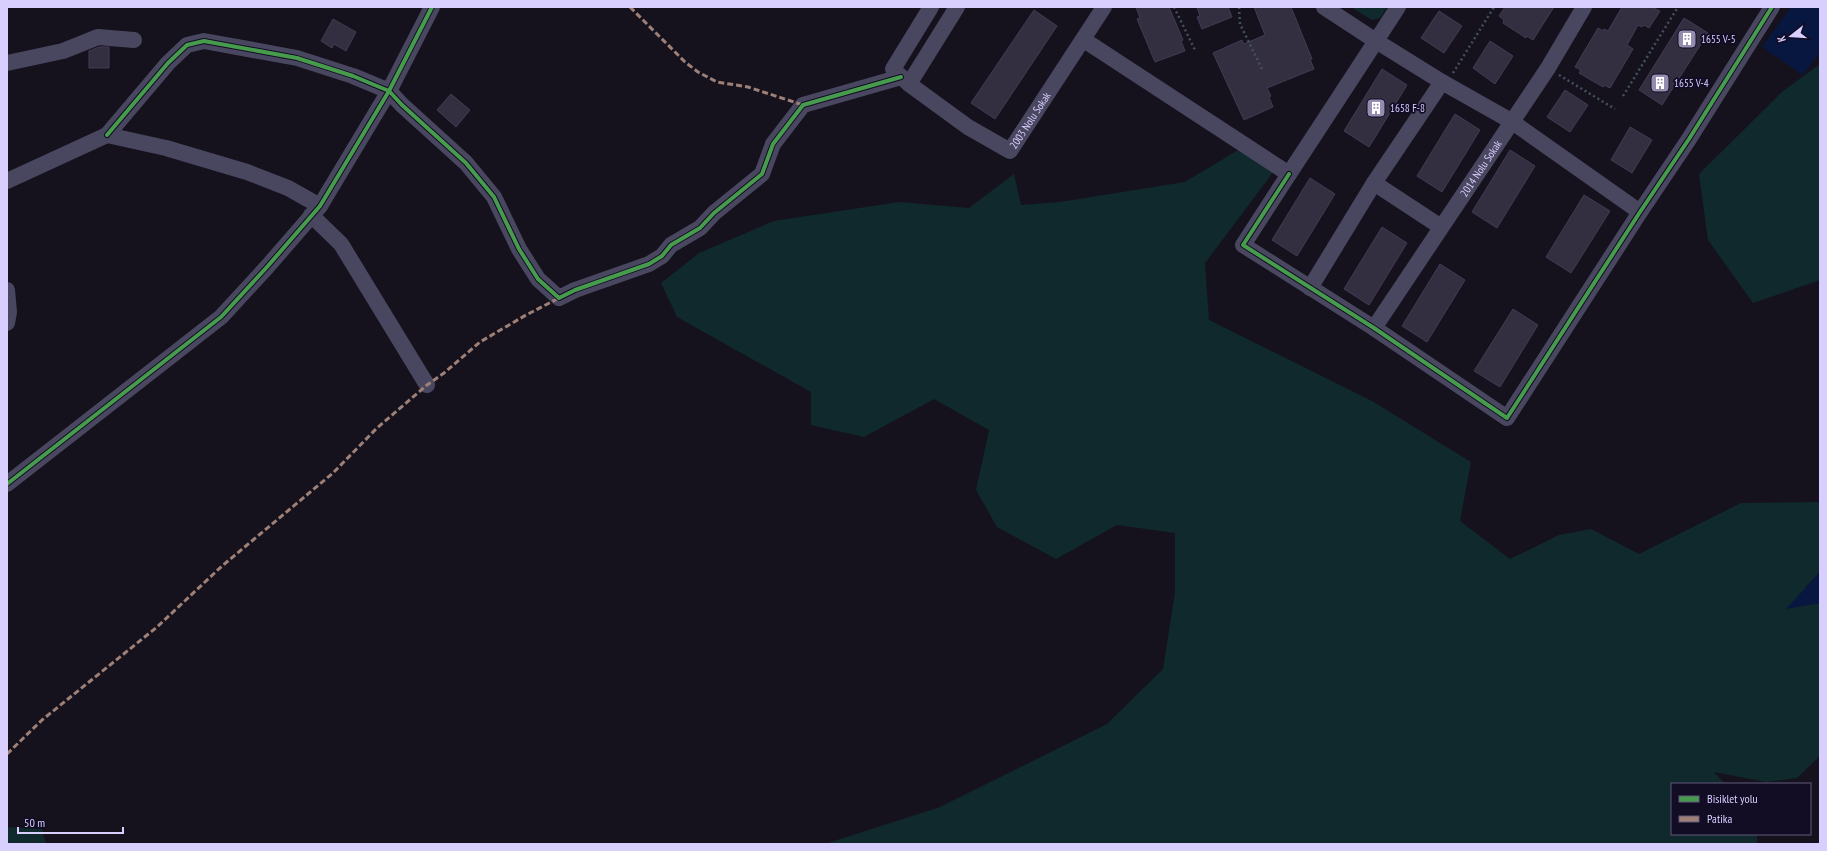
<svg xmlns="http://www.w3.org/2000/svg" width="1827" height="851" viewBox="0 0 1827 851" font-family="'PT Sans Narrow',sans-serif">
	<style>
		.green { fill: #10292c }
		.water { fill: #071740 }
		.building { fill: #332f41; stroke: #423b53 }
		.lines { fill: none; stroke-linecap: round; stroke-linejoin: round }
		.path { stroke: #445060; stroke-width: 2.5; stroke-dasharray: 2 3; stroke-linecap: butt }
		.minor { stroke: #49465f; stroke-width: 16 }
		.quiet { stroke: #9e8076; stroke-width: 3; stroke-dasharray: 6 3; stroke-linecap: butt }
		.cycleway-casing { stroke: #120c24; stroke-width: 6 }
		.cycleway { stroke: #469c4c; stroke-width: 4 }
		.labels { text-anchor: middle; dominant-baseline: central; stroke-width: 3.5; stroke-linejoin: round; paint-order: stroke }
		.poi-label { font-size: 11px; fill: #d8cfff; stroke: #120c24; text-anchor: start }
		.street-label { font-size: 11px; fill: #d8cfff; stroke: #120c24 }
	</style>
	<rect width="100%" height="100%" fill="#15121e"/>
	<g class="green">
		<polygon points="1351,7 1387,7 1380,18 1372,20"/>
		<polygon points="1820,64 1820,280 1753,303 1708,240 1699,174 1783,91"/>
		<polygon points="1240,149 1274,171 1205,263 1209,320 1372,401 1471,462 1460,521 1510,559 1559,535 1591,529 1639,554 1741,503 1820,502 1820,572 1805,588 1815,603 1820,603 1820,756 1797,778 1766,782 1714,772 1725,784 1672,784 1672,834 1757,834 1757,844 825,844 940,807 1107,724 1163,669 1175,592 1175,533 1117,525 1056,559 997,527 976,490 989,430 934,399 864,437 811,425 811,392 677,317 661,283 699,253 774,221 899,202 969,208 1014,174 1021,205 1060,202 1185,182"/>
		<polygon points="7,827 42,829 46,844 7,844"/>
	</g>
	<g class="water">
		<polygon points="1791,7 1820,7 1820,52 1803,75 1762,47"/>
		<polygon points="1820,572 1820,603 1786,609"/>
	</g>
	<g class="building">
		<polygon points="1136,7 1169,7 1183,40 1181,41 1185,51 1155,62 1137,19 1140,18"/>
		<polygon points="1197,7 1228,7 1232,17 1202,29 1197,17 1200,16"/>
		<polygon points="1254,7 1291,7 1312,59 1310,59 1314,69 1267,88 1271,96 1269,97 1273,107 1244,120 1213,53 1242,40 1244,44 1265,35"/>
		<polygon points="1505,7 1554,7 1533,40 1527,36 1526,38 1503,23 1504,20 1499,16"/>
		<polygon points="1622,7 1652,7 1660,11 1649,28 1644,25 1642,27 1638,25 1627,45 1633,49 1620,71 1610,88 1604,85 1603,87 1579,73 1581,70 1575,67 1598,28 1603,31 1604,29 1608,31"/>
		<polygon points="1034,10 1057,26 995,119 971,103"/>
		<polygon points="1439,11 1462,26 1444,53 1421,38"/>
		<polygon points="1684,18 1708,33 1662,105 1639,90"/>
		<polygon points="333,19 356,32 346,51 334,44 332,48 321,41"/>
		<polygon points="1490,41 1513,56 1495,84 1473,68"/>
		<polygon points="99,47 109,47 109,68 89,68 89,51"/>
		<polygon points="1382,69 1407,85 1369,147 1344,131"/>
		<polygon points="1565,90 1588,105 1570,132 1547,117"/>
		<polygon points="451,94 470,110 456,127 437,110"/>
		<polygon points="1455,114 1480,130 1442,192 1417,176"/>
		<polygon points="1630,127 1652,140 1632,173 1611,160"/>
		<polygon points="1510,150 1535,166 1497,228 1472,212"/>
		<polygon points="1310,178 1335,194 1297,256 1272,240"/>
		<polygon points="1584,195 1610,211 1571,273 1546,257"/>
		<polygon points="1382,227 1407,243 1369,305 1344,289"/>
		<polygon points="1440,264 1465,280 1427,342 1402,326"/>
		<polygon points="1513,309 1538,325 1500,387 1474,371"/>
	</g>
	<g class="lines">
		<g class="path">
			<polyline points="1174,7 1195,50"/>
			<polyline points="1239,7 1240,24 1262,69"/>
			<polyline points="1453,73 1494,7"/>
			<polyline points="1559,75 1615,109"/>
			<polyline points="1623,96 1678,7"/>
		</g>
		<g class="minor">
			<polyline points="931,7 893,69 909,84 957,7"/>
			<polyline points="1398,7 1376,41 1442,82 1511,121 1640,212"/>
			<polyline points="1084,40 1289,174 1376,41 1324,7"/>
			<polyline points="7,63 63,51 98,37 134,40"/>
			<path id="s1" d="M 909,84 L 968,127 L 1010,151 L 1104,7"/>
			<polyline points="107,135 168,63 187,45 204,41 297,58 353,76 389,91 402,105 466,163 494,197 519,249 538,279 559,298 575,290 649,264 662,256 671,245 700,228 714,213 762,174 773,144 803,105 901,77"/>
			<polyline points="1289,174 1243,245 1374,328 1507,418 1640,212 1689,139 1772,7"/>
			<polyline points="7,181 107,135 166,148 247,172 288,188 320,206"/>
			<polyline points="1374,183 1441,227"/>
			<polyline points="311,215 341,244 427,385"/>
			<polyline points="1310,288 1374,183 1442,82"/>
			<polyline points="7,290 9,312 7,323"/>
			<path id="s2" d="M 1374,328 L 1548,68 L 1584,7"/>
			<polyline points="7,484 221,317 267,267 320,206 389,91 432,7"/>
		</g>
		<g class="quiet">
			<polyline points="630,7 685,62 698,72 717,82 748,87 803,105"/>
			<polyline points="7,754 42,720 157,627 222,566 333,473 377,428 427,385 444,373 480,342 526,315 559,298"/>
		</g>
		<defs>
			<g id="cycleway">
				<polyline points="107,135 168,63 187,45 204,41 297,58 353,76 389,91 402,105 466,163 494,197 519,249 538,279 559,298 575,290 649,264 662,256 671,245 700,228 714,213 762,174 773,144 803,105 901,77"/>
				<polyline points="1289,174 1243,245 1374,328 1507,418 1640,212 1689,139 1772,7"/>
				<polyline points="7,484 221,317 267,267 320,206 389,91 432,7"/>
			</g>
		</defs>
		<use href="#cycleway" class="cycleway-casing"/>
		<use href="#cycleway" class="cycleway"/>
	</g>
	<defs>
		<symbol id="building-square" viewBox="-11 -11 22 22"><rect x="-9" y="-9" width="18" height="18" rx="4" fill="#948db0" stroke="#120c24"/><path d="M-4-6H4V6H1V3H-1V6H-4ZM-2.5-4.3h1.7v1.8h-1.7ZM.8-4.3h1.7v1.8H.8ZM-2.5-1h1.7V.8h-1.7ZM.8-1h1.7V.8H.8Z" fill="#fff"/></symbol>
	</defs>
	<g fill-rule="evenodd">
		<use href="#building-square" x="1676" y="28" width="22" height="22"/>
		<use href="#building-square" x="1649" y="72" width="22" height="22"/>
		<use href="#building-square" x="1365" y="97" width="22" height="22"/>
	</g>
	<g class="labels">
		<g class="poi-label">
			<text x="1701" y="39">1655 V-5</text>
			<text x="1674" y="83">1655 V-4</text>
			<text x="1390" y="108">1658 F-8</text>
		</g>
		<g class="street-label">
			<text stroke="none"><textPath href="#s1" startOffset="158">2003 Nolu Sokak</textPath></text>
			<text stroke="none"><textPath href="#s2" startOffset="192">2014 Nolu Sokak</textPath></text>
		</g>
	</g>
	<rect width="1827" height="851" fill="none" stroke="#d8cfff" stroke-width="16"/>
	<rect x="1671" y="783" width="140" height="52" fill="#120c24" stroke="#615a7c"/>
	<rect x="1679" y="796" width="20" height="6" fill="#469c4c" stroke="#615a7c"/>
	<text x="1707" y="803" font-size="12" fill="#d8cfff">Bisiklet yolu</text>
	<rect x="1679" y="816" width="20" height="6" fill="#9e8076" stroke="#615a7c"/>
	<text x="1707" y="823" font-size="12" fill="#d8cfff">Patika</text>
	<g transform="translate(1791 36) rotate(253)" stroke="#120c24" stroke-width="3" paint-order="stroke">
	<path d="M0-3L7 15L0 10L-7 15Z" fill="#d8cfff"/>
	<text y="-6" font-size="11" font-weight="bold" text-anchor="middle" fill="#d8cfff">K</text>
	</g>
	<path d="M18 827v6h105v-6" fill="none" stroke="#d8cfff" stroke-width="2"/>
	<text x="24" y="827" font-size="12" fill="#d8cfff" stroke="#120c24" stroke-width="3" paint-order="stroke">50 m</text>
</svg>
